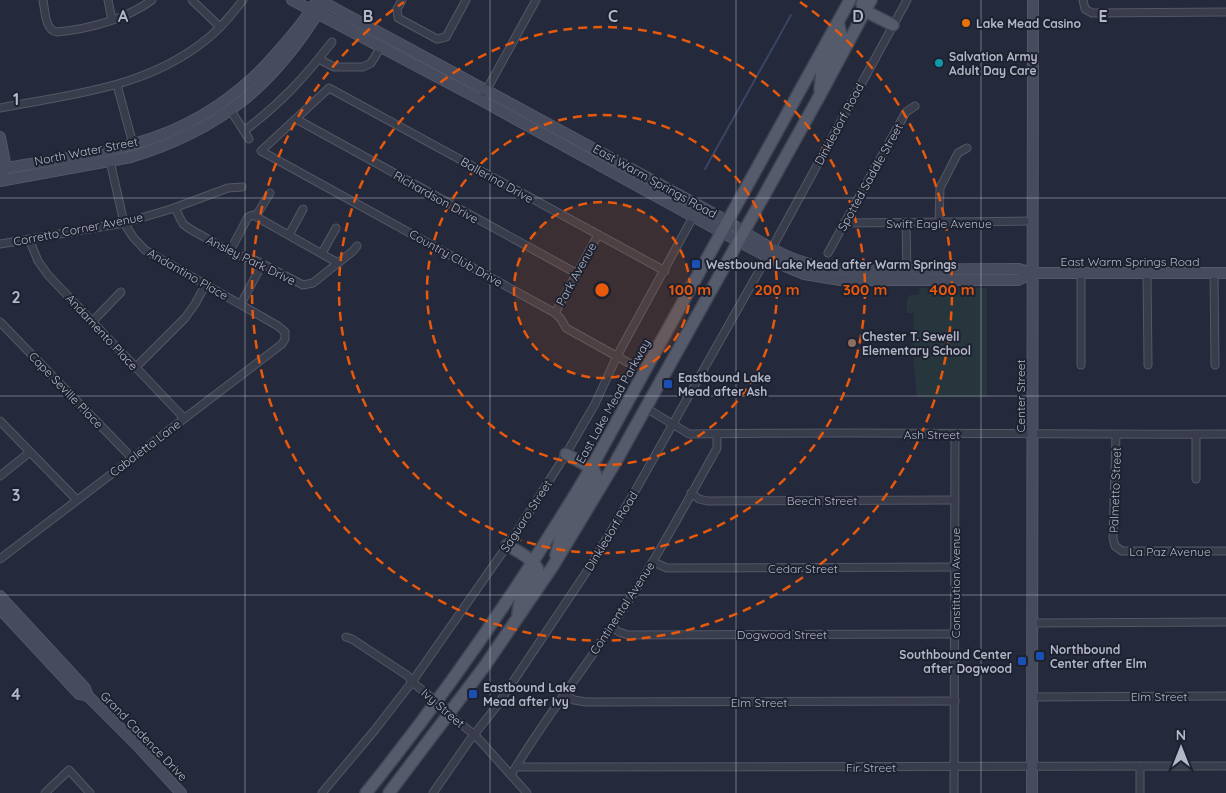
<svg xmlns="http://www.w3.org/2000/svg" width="1226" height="793" viewBox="0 0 1226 793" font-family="Quicksand,sans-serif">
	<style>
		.green { fill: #26363c }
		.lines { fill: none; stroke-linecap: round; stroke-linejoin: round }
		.stream { stroke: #3a4463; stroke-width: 2 }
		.street-casing { stroke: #535766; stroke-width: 9 }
		.secondary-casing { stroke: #535766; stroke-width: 12 }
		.primary-casing { stroke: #414554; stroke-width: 14 }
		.street { stroke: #383c4b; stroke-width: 7 }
		.secondary { stroke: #464b5e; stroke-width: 10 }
		.primary { stroke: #565b6b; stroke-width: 11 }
		.grid { fill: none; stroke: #b3b7c7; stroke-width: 1; stroke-opacity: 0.55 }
		.ring { fill: none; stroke: #e8590c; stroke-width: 2.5; stroke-dasharray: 9 6 }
		.food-dot { fill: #e8710a; stroke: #1d2130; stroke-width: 2 }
		.culture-dot { fill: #0f9aa8; stroke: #1d2130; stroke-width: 2 }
		.transit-dot { fill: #1a4fb4; stroke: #1d2130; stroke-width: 2 }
		.education-dot { fill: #8d6e63; stroke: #1d2130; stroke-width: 2 }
		.labels { text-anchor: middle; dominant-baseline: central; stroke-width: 4; stroke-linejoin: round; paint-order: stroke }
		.poi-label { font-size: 12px; font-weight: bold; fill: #b3b7c7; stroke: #1d2130; text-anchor: start }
		.street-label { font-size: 12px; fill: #b3b7c7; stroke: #1d2130 }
		.grid-label { font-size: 16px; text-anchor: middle; font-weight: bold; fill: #b3b7c7; stroke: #1d2130; stroke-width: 4; stroke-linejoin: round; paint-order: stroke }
		.centre { fill: #e8590c; stroke: #1d2130; stroke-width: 2.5 }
		.ring-label { font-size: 15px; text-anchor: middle; font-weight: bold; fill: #e8590c; stroke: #1d2130; stroke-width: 4; stroke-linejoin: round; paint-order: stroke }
	</style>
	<rect width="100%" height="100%" fill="#242a3b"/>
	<polygon class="green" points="920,288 987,288 987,397 917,397 913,353 914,313 907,313 907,299 910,295 919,295"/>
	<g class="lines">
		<polyline class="stream" points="705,169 791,15"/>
		<defs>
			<g id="street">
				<path d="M 43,0 C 45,10 45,31 57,32 C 89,29 126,19 152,0"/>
				<polyline points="108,0 112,20"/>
				<polyline points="192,0 220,27"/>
				<polyline points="402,0 397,9 398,18 437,39 446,37 466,0"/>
				<polyline points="1083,0 1085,9 1092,13 1226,12"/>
				<polyline points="319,59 334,67 363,67 371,63 381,47"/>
				<polyline points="117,85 133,144"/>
				<polyline points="481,100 536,0"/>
				<path d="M 0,108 C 73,94 147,88 207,39 C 221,28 232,14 243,0"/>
				<polyline points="231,111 249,139"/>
				<polyline points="296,119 576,273"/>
				<path d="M 244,131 C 281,103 304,78 332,42"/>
				<polyline points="175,208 183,224 190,229 234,254 255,260 303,285 313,283 353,251 357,246"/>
				<polyline points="256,216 270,193"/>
				<polyline points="844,223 1033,221"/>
				<polyline points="906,223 907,273"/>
				<polyline points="939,223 940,188 958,153 967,148"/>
				<polyline points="289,235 303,209"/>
				<polyline points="29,239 38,261 48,275 184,418"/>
				<polyline points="0,244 124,223 171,209 228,188 242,187"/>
				<polyline points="772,248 907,0"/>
				<polyline points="230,251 248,217 253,215 338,263"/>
				<polyline points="322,253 336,228"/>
				<polyline points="828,253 906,112 915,106"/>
				<polyline points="1081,273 1081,365"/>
				<polyline points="1147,273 1148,365"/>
				<polyline points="1214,273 1215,365"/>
				<polyline points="241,304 262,264"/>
				<polyline points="555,313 598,235"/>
				<polyline points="0,322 132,458"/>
				<polyline points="92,322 121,292"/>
				<polyline points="135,368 185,318 195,304 206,284"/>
				<polyline points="645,372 566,328 561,319 555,313 261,151 329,88 665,271"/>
				<path d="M 646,408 L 689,434 C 868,431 1047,435 1226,434"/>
				<polyline points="0,421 77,500"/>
				<polyline points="1196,434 1196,479"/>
				<polyline points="1116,435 1113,538 1115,546 1122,551 1226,551"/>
				<polyline points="0,476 30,452"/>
				<polyline points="691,493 699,499 707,501 955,500"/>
				<polyline points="0,559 282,344 285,339 285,332 278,326 145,250 133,237 124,223 110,161"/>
				<polyline points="653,562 667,568 955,567"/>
				<polyline points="1032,623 1226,622"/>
				<polyline points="611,627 619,632 628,635 955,634"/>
				<polyline points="346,637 352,639 408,676 412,682 437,702 449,715 475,735 527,793"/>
				<polyline points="565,694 574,700 586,702 955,701"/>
				<polyline points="1032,697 1226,696"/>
				<polyline points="516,767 1226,766"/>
				<path d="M 511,775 C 541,724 578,677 611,628 C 650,570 683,509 717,448 L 717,434"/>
				<polyline points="45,793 69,770 90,793"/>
				<polyline points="322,793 374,731 412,682 516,533 566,454 595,404 617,356 693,217"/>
				<polyline points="433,793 469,741 496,707 585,574 634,493 767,257"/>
				<polyline points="954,793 955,434"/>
				<polyline points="1140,793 1140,766"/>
			</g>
			<g id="secondary">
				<polyline points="292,0 481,100 738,241 787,267 804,274 840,280 1018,280 1033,273"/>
				<path d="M 319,0 L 718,216 C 747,233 776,255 809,264 C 839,272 870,270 900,270 C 940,269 979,269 1019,269 L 1033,273 L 1226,273"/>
				<polyline points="0,137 6,168 3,172"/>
				<path d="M 0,169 C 51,160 104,155 153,138 C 199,122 242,93 274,56 C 288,40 304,23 314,5"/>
				<path d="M 0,181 L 131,157 C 220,130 273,86 321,8"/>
				<polyline points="0,596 85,688 88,696 137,745 181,793"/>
				<polyline points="0,609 79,694 88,696"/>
				<polyline points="1032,793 1033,0"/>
			</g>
			<g id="primary">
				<polyline points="862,4 865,11 893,25"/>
				<polyline points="820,90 822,69 841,35 838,22"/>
				<path d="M 507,545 C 517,551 534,559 538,570 L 521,596 L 518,613"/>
				<path d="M 556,555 L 561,535 L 596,479 C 596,473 595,471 591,468 L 566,454"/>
				<path d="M 366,793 C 449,690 523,582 591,468 L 850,0"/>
				<polyline points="389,793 484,667 553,566 615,463 820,95 871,0"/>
			</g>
		</defs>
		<use href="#street" class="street-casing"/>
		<use href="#secondary" class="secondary-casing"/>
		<use href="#primary" class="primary-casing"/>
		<use href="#street" class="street"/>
		<use href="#secondary" class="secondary"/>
		<use href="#primary" class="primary"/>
	</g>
	<path class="grid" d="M 245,0 L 245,793M 490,0 L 490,793M 736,0 L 736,793M 981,0 L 981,793M 0,198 L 1226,198M 0,396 L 1226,396M 0,595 L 1226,595"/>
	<circle cx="602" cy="290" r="88" fill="#e8590c" fill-opacity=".12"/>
	<g class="ring">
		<circle cx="602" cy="290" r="88"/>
		<circle cx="602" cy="290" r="175"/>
		<circle cx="602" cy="290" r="263"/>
		<path d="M800 2A350 350 0 1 1 404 2"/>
	</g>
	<circle class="food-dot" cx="966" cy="23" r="5"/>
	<circle class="culture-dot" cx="939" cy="63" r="5"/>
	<g class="transit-dot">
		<rect x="691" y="259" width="10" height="10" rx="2.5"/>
		<rect x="663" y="379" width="10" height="10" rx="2.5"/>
		<rect x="1035" y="651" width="10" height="10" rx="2.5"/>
		<rect x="1017" y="656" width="10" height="10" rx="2.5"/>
		<rect x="468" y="689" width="10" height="10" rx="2.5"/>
	</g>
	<circle class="education-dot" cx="852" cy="343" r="5"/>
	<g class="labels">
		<g class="poi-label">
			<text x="976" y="23">Lake Mead Casino</text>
			<text x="949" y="56">Salvation Army<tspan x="949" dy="14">Adult Day Care</tspan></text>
			<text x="706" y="264">Westbound Lake Mead after Warm Springs</text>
			<text x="862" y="336">Chester T. Sewell<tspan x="862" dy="14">Elementary School</tspan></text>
			<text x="678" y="377">Eastbound Lake<tspan x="678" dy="14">Mead after Ash</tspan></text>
			<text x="1050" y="649">Northbound<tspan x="1050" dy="14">Center after Elm</tspan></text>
			<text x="1012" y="654" text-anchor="end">Southbound Center<tspan x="1012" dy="14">after Dogwood</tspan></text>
			<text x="483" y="687">Eastbound Lake<tspan x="483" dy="14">Mead after Ivy</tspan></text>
		</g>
		<g class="street-label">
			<text transform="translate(839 124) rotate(-62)">Dinkledorf Road</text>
			<text transform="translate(86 151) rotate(-11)">North Water Street</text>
			<text transform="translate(870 177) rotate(-61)">Spotted Saddle Street</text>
			<text transform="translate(497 180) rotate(29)">Ballerina Drive</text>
			<text transform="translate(655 181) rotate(29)">East Warm Springs Road</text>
			<text transform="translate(436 197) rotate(29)">Richardson Drive</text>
			<text x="939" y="223">Swift Eagle Avenue</text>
			<text transform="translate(78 229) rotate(-11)">Corretto Corner Avenue</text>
			<text transform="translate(456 258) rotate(29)">Country Club Drive</text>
			<text transform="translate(251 260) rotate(26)">Ansley Park Drive</text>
			<text x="1130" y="261">East Warm Springs Road</text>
			<text transform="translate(188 274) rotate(30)">Andantino Place</text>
			<text transform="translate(576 274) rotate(-61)">Park Avenue</text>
			<text transform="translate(102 332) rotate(47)">Andamento Place</text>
			<text transform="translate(66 390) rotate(46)">Cape Seville Place</text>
			<text transform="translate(1020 396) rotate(-90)">Center Street</text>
			<text transform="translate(613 401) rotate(-61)">East Lake Mead Parkway</text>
			<text x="932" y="434">Ash Street</text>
			<text transform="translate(145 448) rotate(-37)">Cabaletta Lane</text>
			<text transform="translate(1115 490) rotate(-88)">Palmetto Street</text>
			<text x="822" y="500">Beech Street</text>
			<text transform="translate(526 516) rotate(-57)">Saguaro Street</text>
			<text transform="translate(611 531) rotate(-59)">Dinkledorf Road</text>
			<text x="1170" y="551">La Paz Avenue</text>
			<text x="803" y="568">Cedar Street</text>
			<text transform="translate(955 583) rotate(-90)">Constitution Avenue</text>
			<text transform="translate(622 608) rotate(-57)">Continental Avenue</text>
			<text x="782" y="634">Dogwood Street</text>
			<text x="1159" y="696">Elm Street</text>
			<text x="759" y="702">Elm Street</text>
			<text transform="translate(443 708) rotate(41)">Ivy Street</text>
			<text transform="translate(144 736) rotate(46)">Grand Cadence Drive</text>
			<text x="871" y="767">Fir Street</text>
		</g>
	</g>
	<g class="grid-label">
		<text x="123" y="22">A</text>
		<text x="368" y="22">B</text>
		<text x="613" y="22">C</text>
		<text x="858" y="22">D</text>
		<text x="1103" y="22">E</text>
		<text x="16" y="105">1</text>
		<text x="16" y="303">2</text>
		<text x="16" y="501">3</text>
		<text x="16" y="700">4</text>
	</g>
	<circle cx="602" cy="290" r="8" class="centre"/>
	<g class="ring-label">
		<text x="690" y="295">100 m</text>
		<text x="777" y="295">200 m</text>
		<text x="865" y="295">300 m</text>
		<text x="952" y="295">400 m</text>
	</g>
	<g transform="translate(1181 748)" stroke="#1d2130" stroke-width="4" paint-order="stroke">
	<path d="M0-4L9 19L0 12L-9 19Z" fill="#b3b7c7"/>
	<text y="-8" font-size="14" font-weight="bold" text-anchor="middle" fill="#b3b7c7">N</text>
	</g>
</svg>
